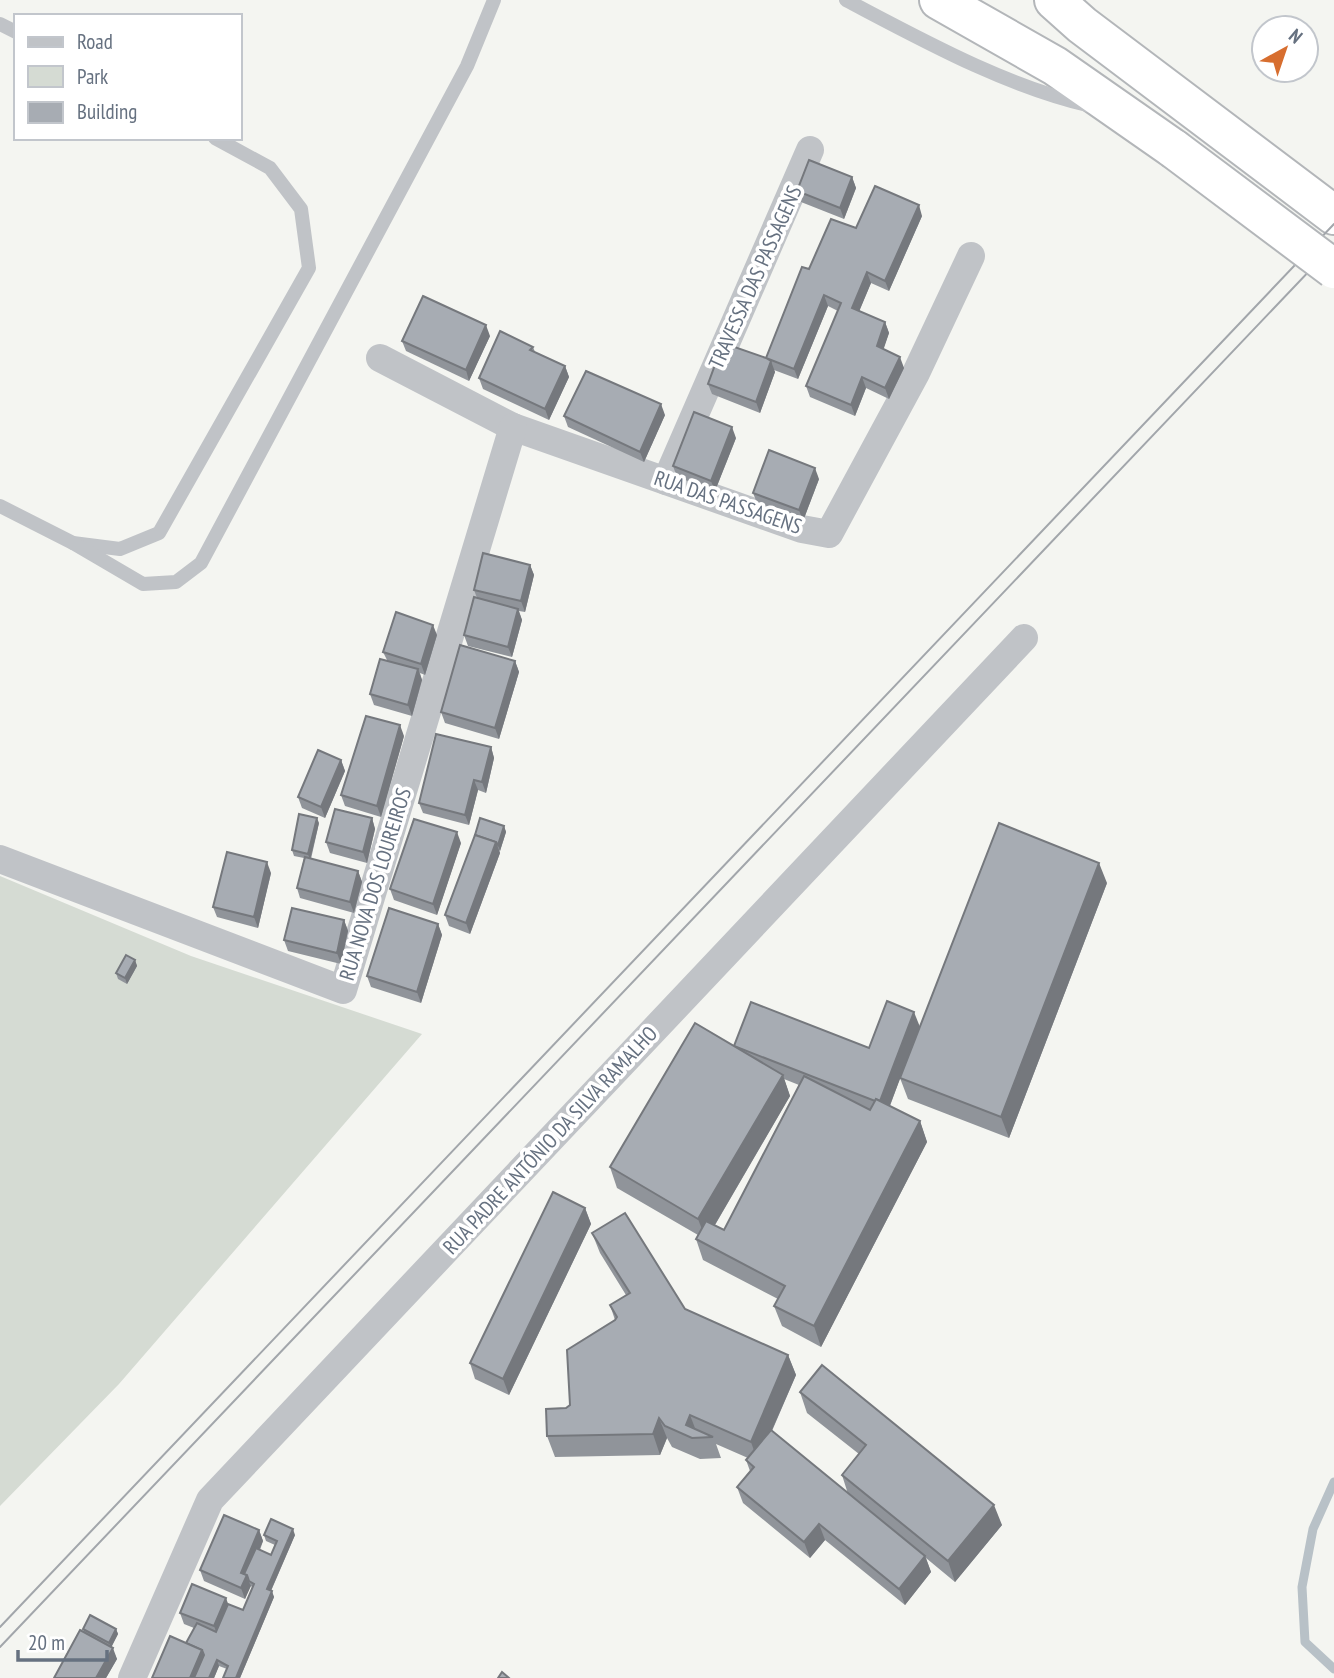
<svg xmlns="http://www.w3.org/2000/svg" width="1334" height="1678" viewBox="0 0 1334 1678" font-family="'PT Sans Narrow',sans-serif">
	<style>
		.green { fill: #d5dbd3 }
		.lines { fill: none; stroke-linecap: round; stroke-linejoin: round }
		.stream { stroke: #b8c1c7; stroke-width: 9 }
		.motorway-casing { stroke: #b3b6b9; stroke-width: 42 }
		.service { stroke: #c0c3c7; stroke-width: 14 }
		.minor { stroke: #c0c3c7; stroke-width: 28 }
		.motorway { stroke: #fff; stroke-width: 38 }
		.tram { stroke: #a2a6ab; stroke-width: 2 }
		.motorway-bridge-casing { stroke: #b3b6b9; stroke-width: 42; stroke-linecap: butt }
		.motorway-bridge { stroke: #fff; stroke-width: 38 }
		.wall { fill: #90949a; fill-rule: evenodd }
		.shaded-wall { fill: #75787d }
		.building { fill: #a7acb3; stroke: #75787d; stroke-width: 2 }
		.labels { text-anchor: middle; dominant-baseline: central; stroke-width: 7; stroke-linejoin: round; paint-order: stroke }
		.street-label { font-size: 21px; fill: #667180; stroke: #fff }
	</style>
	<rect width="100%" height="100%" fill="#f4f5f1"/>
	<polygon class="green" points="0,876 191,956 422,1034 119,1384 0,1506"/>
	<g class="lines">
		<polyline class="stream" points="1334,1482 1313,1529 1302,1587 1305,1642 1334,1669"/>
		<defs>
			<g id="motorway">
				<polyline points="939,0 1055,66 1174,149"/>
				<polyline points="1054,0 1082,25 1334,215"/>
			</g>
		</defs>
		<use href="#motorway" class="motorway-casing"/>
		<g class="service">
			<path d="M 846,0 C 924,41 1005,86 1091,106"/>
			<polyline points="0,24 16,32"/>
			<polyline points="0,506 73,543 120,549 159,533 309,268 301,209 270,168 215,138"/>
			<polyline points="73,543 143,584 176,582 201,563 467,66 494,0"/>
		</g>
		<g class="minor">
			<polyline points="380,358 513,427 802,529 829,534 916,373 971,256"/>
			<polyline points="666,481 810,150"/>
			<polyline points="0,859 343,990 513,427"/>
			<polyline points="132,1678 210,1500 1024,638"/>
		</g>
		<use href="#motorway" class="motorway"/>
		<g class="tram">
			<polyline points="0,1627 1334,224"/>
			<polyline points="0,1647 1334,245"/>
		</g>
		<defs>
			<polyline id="motorway-bridge" points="1174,149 1334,269"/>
		</defs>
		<use href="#motorway-bridge" class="motorway-bridge-casing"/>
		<use href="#motorway-bridge" class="motorway-bridge"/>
	</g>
	<g class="wall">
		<polygon points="852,177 856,188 844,219 801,202 797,191"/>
		<polygon points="922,216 889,291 871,283 859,311 885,322 889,333 883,349 904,368 889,399 866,388 855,416 810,397 806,386 838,311 828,306 798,379 774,370 775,372 760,413 712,394 708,384 766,358 809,269 856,228"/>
		<polygon points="490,336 469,381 406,351 402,341"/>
		<polygon points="533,347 535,352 565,366 569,377 549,420 483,389 479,378"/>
		<polygon points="665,415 644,462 568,427 564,416"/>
		<polygon points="736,438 715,491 677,477 673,466"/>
		<polygon points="819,479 803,521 757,503 753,493"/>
		<polygon points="530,565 534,575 525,612 519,611 522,620 512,657 468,646 464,635 477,598 474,590"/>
		<polygon points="437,635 425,675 420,673 422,680 412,716 374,705 370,694 387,660 383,652"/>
		<polygon points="515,661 519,672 499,739 445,723 441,712"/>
		<polygon points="404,736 381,817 345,806 341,795"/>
		<polygon points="491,747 494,758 486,793 478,790 469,825 423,813 419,803"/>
		<polygon points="341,760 345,771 325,818 302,808 298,797"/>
		<polygon points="372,818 375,829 367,863 330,853 326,842"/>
		<polygon points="319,823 311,859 358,871 362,882 354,913 300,898 297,888 304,858 294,856 292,850"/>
		<polygon points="504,826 506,832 500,851 499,850 500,853 470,934 449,926 445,915"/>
		<polygon points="461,843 437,915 394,900 390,889"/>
		<polygon points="271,873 258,928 217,917 213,907"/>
		<path d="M 1107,883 L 1009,1138 L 908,1099 L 900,1078 L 890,1106 L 920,1121 L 927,1142 L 821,1347 L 782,1326 L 774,1306 L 778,1299 L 703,1260 L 696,1239 L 698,1235 L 617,1188 L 610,1167 L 734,1046 L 869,1048 L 920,1027 ZM 784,1079 L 799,1085 L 724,1230 L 715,1225 L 790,1096 Z"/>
		<polygon points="344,920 348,931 341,964 288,951 284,940"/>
		<polygon points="438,924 442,935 421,1003 371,987 367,976"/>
		<polygon points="135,960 137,966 127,984 118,979 116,973"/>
		<polygon points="585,1208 591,1224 509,1395 475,1379 470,1363"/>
		<polygon points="592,1233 685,1309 788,1355 796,1375 772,1431 848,1494 842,1475 859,1454 807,1413 800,1392 1002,1525 955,1582 926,1558 931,1572 905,1605 825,1540 810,1558 743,1503 737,1487 750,1471 746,1460 748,1458 716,1444 721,1458 700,1459 672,1447 667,1438 660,1455 555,1457 547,1436 566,1408 570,1405 615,1320 610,1305 626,1295 600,1253"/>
		<polygon points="259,1530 263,1541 260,1550 271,1555 275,1545 266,1541 264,1535 295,1535 271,1591 274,1597 240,1678 223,1678 227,1669 219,1666 214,1678 152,1678 186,1643 194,1628 184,1624 180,1613 228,1604 243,1610 253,1587 250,1586 245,1599 204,1581 200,1570"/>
		<polygon points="83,1629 116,1629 118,1634 111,1647 117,1659 106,1678 54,1678 84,1632"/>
	</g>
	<g class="shaded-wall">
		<polygon points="852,177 856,188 844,219 840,208"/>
		<polygon points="919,205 922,216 889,291 885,281"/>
		<polygon points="867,272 871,283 856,319 852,308"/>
		<polygon points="824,295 828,306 798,379 794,369"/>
		<polygon points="885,322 889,333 881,357 877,346"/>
		<polygon points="486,325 490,336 469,381 466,370"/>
		<polygon points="900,357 904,368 889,399 885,388"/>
		<polygon points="771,361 775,372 760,413 756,402"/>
		<polygon points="565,366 569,377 549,420 545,409"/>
		<polygon points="862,377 866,388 855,416 851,405"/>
		<polygon points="661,404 665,415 644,462 640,452"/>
		<polygon points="732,427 736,438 715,491 711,481"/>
		<polygon points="815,468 819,479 803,521 799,510"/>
		<polygon points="530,565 534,575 525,612 521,601"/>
		<polygon points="518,609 522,620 512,657 508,647"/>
		<polygon points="433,625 437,635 425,675 421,664"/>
		<polygon points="515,661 519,672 499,739 495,728"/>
		<polygon points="418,669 422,680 412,716 408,705"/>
		<polygon points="400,725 404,736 381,817 377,806"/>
		<polygon points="491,747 494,758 486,793 482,782"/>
		<polygon points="341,760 345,771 325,818 321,807"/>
		<polygon points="474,780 478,790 469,825 465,815"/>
		<polygon points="317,818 319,823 310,860 308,854"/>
		<polygon points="372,818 375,829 367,863 363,852"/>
		<polygon points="504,826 506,832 500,851 498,845"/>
		<polygon points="457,832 461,843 437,915 433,904"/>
		<polygon points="496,842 500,853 470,934 466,923"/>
		<polygon points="267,862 271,873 258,928 254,917"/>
		<polygon points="1099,863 1107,883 1009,1138 1001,1117"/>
		<polygon points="358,871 362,882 354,913 350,902"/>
		<polygon points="344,920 348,931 341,964 337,953"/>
		<polygon points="438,924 442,935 421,1003 417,992"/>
		<polygon points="135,960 137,966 127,984 125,978"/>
		<polygon points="914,1012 920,1027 885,1118 879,1102"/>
		<polygon points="783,1075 790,1096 706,1240 698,1219"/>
		<polygon points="920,1121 927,1142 821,1347 814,1326"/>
		<polygon points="585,1208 591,1224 509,1395 503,1379"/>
		<polygon points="788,1355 796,1375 758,1462 751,1442"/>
		<polygon points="690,1415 698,1436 686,1425"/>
		<polygon points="659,1418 667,1438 660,1455 653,1434"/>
		<polygon points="994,1505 1002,1525 955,1582 948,1561"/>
		<polygon points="819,1524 825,1540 810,1558 804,1542"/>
		<polygon points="293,1529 295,1535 269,1595 267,1589"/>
		<polygon points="259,1530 263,1541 247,1578 251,1586 245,1599 241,1588 241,1573"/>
		<polygon points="925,1556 931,1572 905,1605 899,1589"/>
		<polygon points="272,1591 274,1597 240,1678 236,1678"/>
		<polygon points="226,1598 230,1609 218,1637 214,1626"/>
		<polygon points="116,1629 118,1634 111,1648 109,1643"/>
		<polygon points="113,1648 117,1659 106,1678 96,1678"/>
		<polygon points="202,1650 206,1660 198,1678 190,1678"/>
		<polygon points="217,1660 219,1666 214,1678 209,1678"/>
	</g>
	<g class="building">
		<polygon points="809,160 852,177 840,208 797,191"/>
		<polygon points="875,186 919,205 885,281 867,272 852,308 885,322 877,346 900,357 885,388 862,377 851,405 806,386 841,303 824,295 794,369 766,358 771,361 756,402 708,384 723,343 766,358 802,267 809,269 831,219 856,228"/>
		<polygon points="423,296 486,325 466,370 402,341"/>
		<polygon points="500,331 533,347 530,350 565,366 545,409 479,378"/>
		<polygon points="586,371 661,404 640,452 564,416"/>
		<polygon points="694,412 732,427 711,481 673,466"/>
		<polygon points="769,450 815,468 799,510 753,493"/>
		<polygon points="483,553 530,565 521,601 474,590"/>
		<polygon points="474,597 518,609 508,647 464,635"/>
		<polygon points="396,612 433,625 421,664 383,652"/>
		<polygon points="460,645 515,661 495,728 441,712"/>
		<polygon points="380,659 418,669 408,705 370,694"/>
		<polygon points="366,716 400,725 377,806 341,795"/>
		<polygon points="436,734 491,747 482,782 474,780 465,815 419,803"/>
		<polygon points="318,750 341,760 321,807 298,797"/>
		<polygon points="335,809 372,818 363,852 326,842"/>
		<polygon points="299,814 317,818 308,854 292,850"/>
		<polygon points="480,818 504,826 498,845 496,842 475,835"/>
		<polygon points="414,819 457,832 433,904 390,889"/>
		<polygon points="999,823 1099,863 1001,1117 900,1078"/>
		<polygon points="475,835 496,842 466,923 445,915"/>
		<polygon points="227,852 267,862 254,917 213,907"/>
		<polygon points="305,857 358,871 350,902 297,888"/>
		<polygon points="292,908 344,920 337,953 284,940"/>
		<polygon points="389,908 438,924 417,992 367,976"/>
		<polygon points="126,955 135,960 125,978 116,973"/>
		<polygon points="887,1001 914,1012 880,1101 876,1099 875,1101 734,1046 751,1002 869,1048"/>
		<polygon points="695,1023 783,1075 698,1219 610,1167"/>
		<polygon points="804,1076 870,1110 876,1099 920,1121 814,1326 774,1306 785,1286 696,1239 706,1221 724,1230"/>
		<polygon points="553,1192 585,1208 503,1379 470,1363"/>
		<polygon points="625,1213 685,1309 788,1355 751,1442 690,1415 686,1425 713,1437 692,1438 665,1426 659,1418 653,1434 547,1436 546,1409 566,1408 570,1405 567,1350 615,1320 617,1317 610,1305 630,1293 592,1233"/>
		<polygon points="822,1365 994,1505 948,1561 842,1475 866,1445 800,1392"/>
		<polygon points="771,1430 925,1556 899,1589 819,1524 804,1542 737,1487 754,1467 746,1460"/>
		<polygon points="224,1515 259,1530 241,1573 247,1575 241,1588 200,1570"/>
		<polygon points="271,1519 293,1529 267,1589 272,1591 236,1678 223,1678 228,1666 217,1660 209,1678 194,1678 204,1655 202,1650 186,1643 197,1623 216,1632 228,1604 243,1610 254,1584 249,1581 247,1575 244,1574 256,1548 271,1555 277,1541 264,1535"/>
		<polygon points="192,1584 226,1598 214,1626 180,1613"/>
		<polygon points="90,1615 116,1629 109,1643 83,1629"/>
		<polygon points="80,1630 113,1648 96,1678 54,1678"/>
		<polygon points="170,1636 202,1650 190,1678 152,1678"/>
		<polygon points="502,1672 509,1678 498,1678"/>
	</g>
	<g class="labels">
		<g class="street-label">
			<text transform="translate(755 277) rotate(-66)">TRAVESSA DAS PASSAGENS</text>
			<text transform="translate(728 502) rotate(19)">RUA DAS PASSAGENS</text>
			<text transform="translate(375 884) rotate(-73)">RUA NOVA DOS LOUREIROS</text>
			<text transform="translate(550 1140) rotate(-47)">RUA PADRE ANTÓNIO DA SILVA RAMALHO</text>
		</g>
	</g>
	<rect x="14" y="14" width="228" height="126" fill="#ffffff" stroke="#c2c6cc" stroke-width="2"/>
	<rect x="28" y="37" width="35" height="10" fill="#c0c3c7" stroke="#c2c6cc" stroke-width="2"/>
	<text x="77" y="49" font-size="21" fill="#667180">Road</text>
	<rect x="28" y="66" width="35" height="21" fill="#d5dbd3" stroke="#c2c6cc" stroke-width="2"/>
	<text x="77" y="84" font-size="21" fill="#667180">Park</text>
	<rect x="28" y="102" width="35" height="21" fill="#a7acb3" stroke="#c2c6cc" stroke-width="2"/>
	<text x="77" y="119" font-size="21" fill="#667180">Building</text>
	<g transform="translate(1285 49) rotate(40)"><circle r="33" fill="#ffffff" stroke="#c2c6cc" stroke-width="2"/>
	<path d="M0-5L12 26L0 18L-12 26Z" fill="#d76e2f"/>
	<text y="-10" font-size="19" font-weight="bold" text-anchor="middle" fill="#667180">N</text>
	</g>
	<path d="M18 1650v10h89v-10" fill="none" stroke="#667180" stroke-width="3.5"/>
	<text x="28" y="1650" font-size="21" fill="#667180" stroke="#ffffff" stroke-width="5" paint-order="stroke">20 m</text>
</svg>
